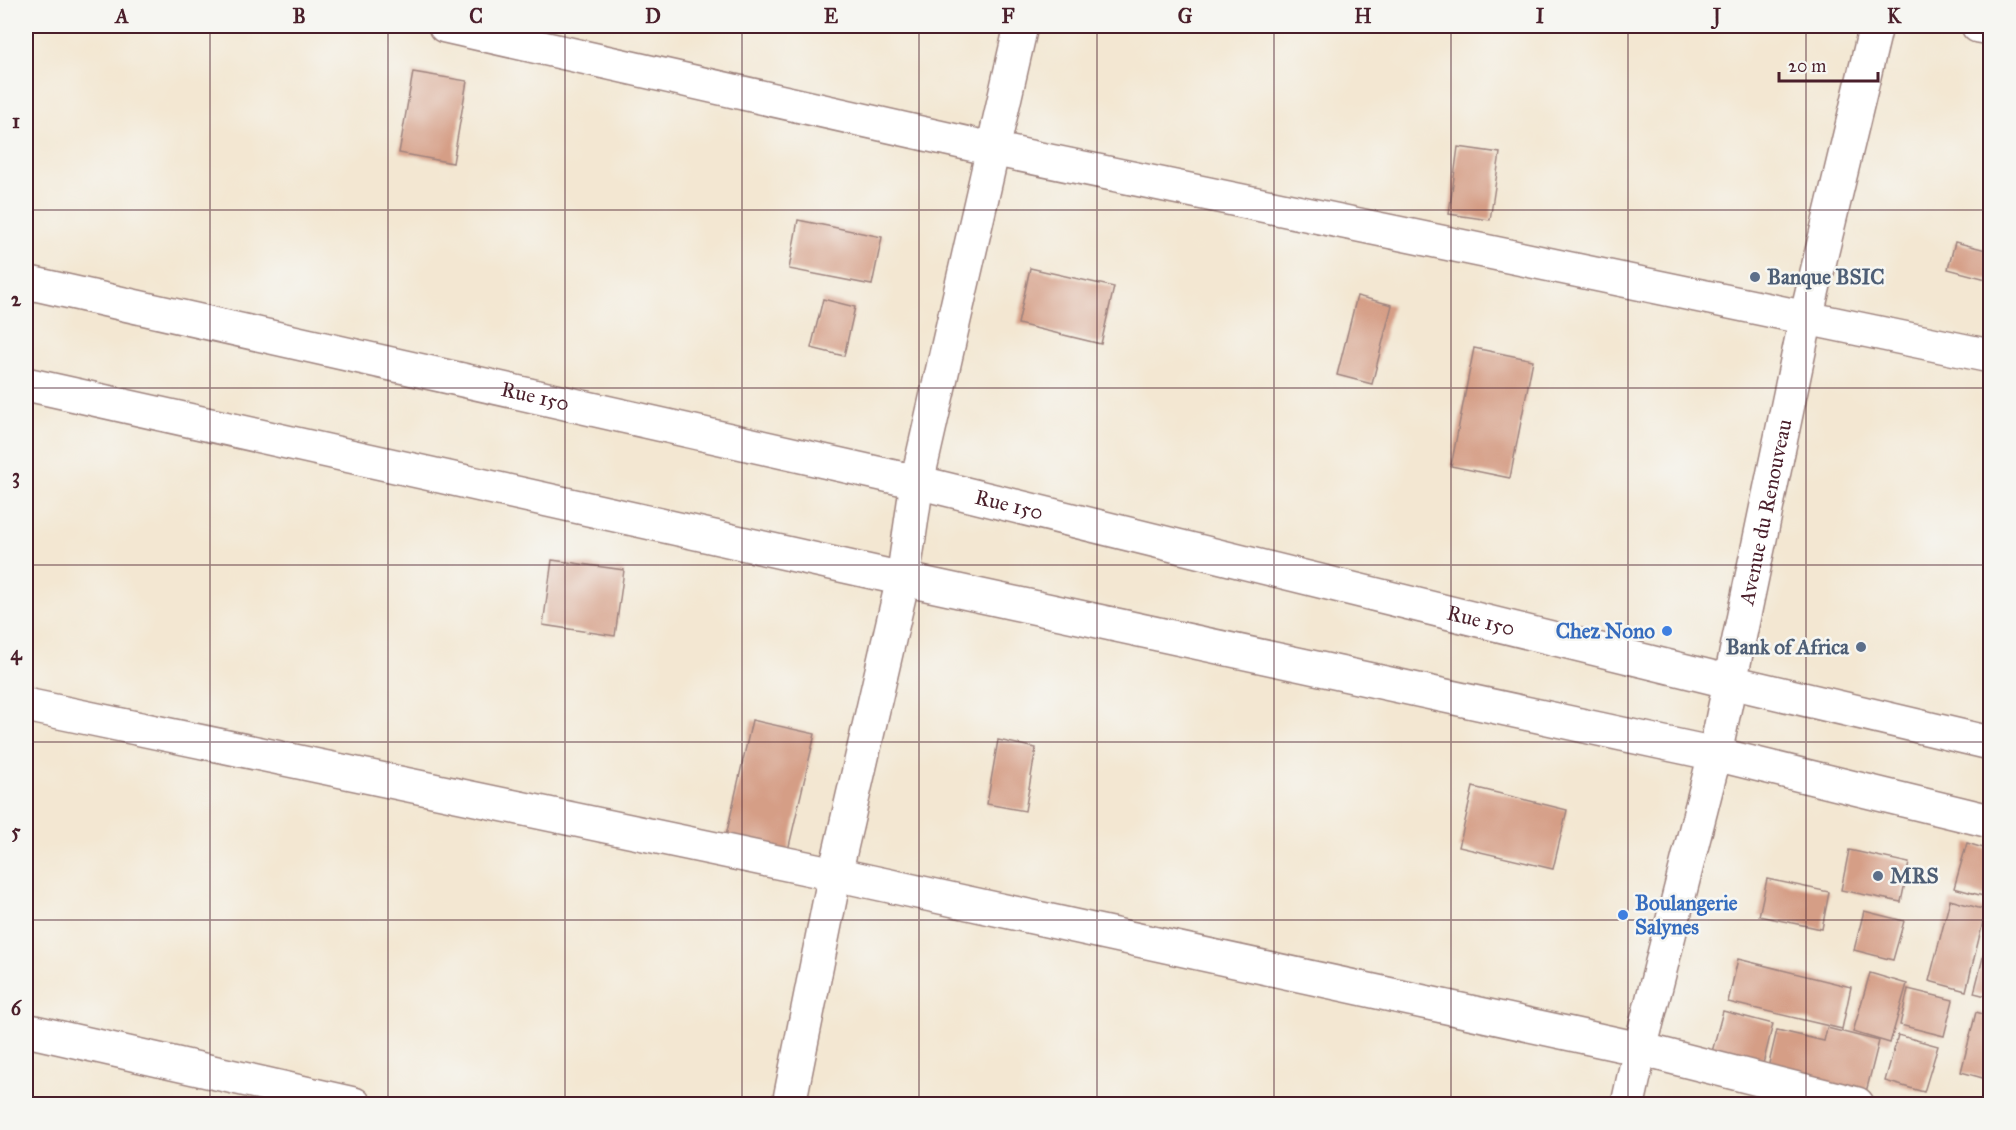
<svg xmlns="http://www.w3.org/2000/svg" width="2016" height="1130" viewBox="0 0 2016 1130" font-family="'IM FELL Great Primer',serif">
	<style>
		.building { fill: #d59e86 }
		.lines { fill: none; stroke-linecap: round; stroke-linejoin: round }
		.minor-casing { stroke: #9e837e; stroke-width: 36 }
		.major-casing { stroke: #9e837e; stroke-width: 36 }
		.minor { stroke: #fff; stroke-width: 33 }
		.major { stroke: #fff; stroke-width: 33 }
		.grid { fill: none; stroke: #4a1f2b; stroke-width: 1.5; stroke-opacity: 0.55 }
		.service-dot { fill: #5c6f8a; stroke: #f6f6f2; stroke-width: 2 }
		.shop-dot { fill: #3f7fe0; stroke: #f6f6f2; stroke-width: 2 }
		.labels { text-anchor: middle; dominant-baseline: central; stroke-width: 5; stroke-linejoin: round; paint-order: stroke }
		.service-label { font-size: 21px; font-weight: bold; fill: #4e5e75; stroke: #f6f6f2; text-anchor: start }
		.street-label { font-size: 21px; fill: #4a1f2b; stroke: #f6f6f2 }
		.shop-label { font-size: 21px; font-weight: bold; fill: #366cbe; stroke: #f6f6f2; text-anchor: end }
		.neatline { fill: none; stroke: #4a1f2b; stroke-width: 2 }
		.grid-label { font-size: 20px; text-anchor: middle; font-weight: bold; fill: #4a1f2b }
	</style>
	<rect width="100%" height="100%" fill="#f6f6f2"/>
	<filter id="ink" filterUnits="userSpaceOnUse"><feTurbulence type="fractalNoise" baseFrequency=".0167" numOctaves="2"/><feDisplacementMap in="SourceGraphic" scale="12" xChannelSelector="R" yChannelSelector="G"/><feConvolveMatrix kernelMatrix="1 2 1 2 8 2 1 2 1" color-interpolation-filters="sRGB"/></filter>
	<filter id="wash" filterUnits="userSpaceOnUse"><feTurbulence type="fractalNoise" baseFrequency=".008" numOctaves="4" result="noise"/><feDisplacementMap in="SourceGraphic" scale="24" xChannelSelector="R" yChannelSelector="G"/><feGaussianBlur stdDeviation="1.35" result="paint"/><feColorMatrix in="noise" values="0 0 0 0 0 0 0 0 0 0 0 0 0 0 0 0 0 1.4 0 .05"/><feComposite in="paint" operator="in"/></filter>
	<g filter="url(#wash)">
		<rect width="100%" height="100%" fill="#f3e7d2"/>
		<g id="blocks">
			<g class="building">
				<polygon points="413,72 467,81 453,163 399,153"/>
				<polygon points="1458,147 1500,153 1490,220 1449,214"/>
				<polygon points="798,220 882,237 872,285 789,269"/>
				<polygon points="1955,242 1990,251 1990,280 1948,269"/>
				<polygon points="1030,268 1114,287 1101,344 1018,324"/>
				<polygon points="1357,296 1392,305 1372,384 1337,375"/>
				<polygon points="823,299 855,307 844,356 811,348"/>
				<polygon points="1474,348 1533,360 1510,478 1451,466"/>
				<polygon points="552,560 624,570 615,636 543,625"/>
				<polygon points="752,720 815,734 786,859 724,845"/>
				<polygon points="998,740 1036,748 1025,811 987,804"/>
				<polygon points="1473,787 1567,810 1553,869 1459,847"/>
				<polygon points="1967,843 1990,850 1990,886 1987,897 1954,888"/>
				<polygon points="1849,850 1909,863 1901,902 1841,890"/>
				<polygon points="1767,879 1829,892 1822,929 1759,916"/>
				<polygon points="1950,900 1986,910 1966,991 1929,981"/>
				<polygon points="1864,911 1904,921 1893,960 1854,950"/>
				<polygon points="1990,930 1990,997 1974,993"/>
				<polygon points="1738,959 1851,987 1842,1029 1728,1002"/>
				<polygon points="1870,973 1907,984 1890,1043 1853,1032"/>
				<polygon points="1908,989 1953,1000 1944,1036 1900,1025"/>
				<polygon points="1723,1011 1773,1024 1760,1076 1709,1063"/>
				<polygon points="1976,1012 1990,1016 1990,1080 1961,1072"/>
				<polygon points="1827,1028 1879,1041 1864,1100 1766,1076 1777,1030 1824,1041"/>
				<polygon points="1898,1035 1938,1046 1924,1092 1885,1081"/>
			</g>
		</g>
	</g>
	<g filter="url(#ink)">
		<use href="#blocks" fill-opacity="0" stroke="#9e837e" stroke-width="1.5"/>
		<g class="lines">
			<defs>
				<g id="minor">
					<polyline points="445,26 992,149 1990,356"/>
					<polyline points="1978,26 1990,28"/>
					<polyline points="26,705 835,874 1640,1049 1857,1104"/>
					<polyline points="26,1030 354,1104"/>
					<polyline points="789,1104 835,874 903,579 917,482 1021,26"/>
				</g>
				<g id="major">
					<path id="s1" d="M 26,282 L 917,482 L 1731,682 L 1990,743"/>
					<polyline points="26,384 903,579 1715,754 1990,821"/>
					<path id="s2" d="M 1628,1104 L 1640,1049 L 1715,754 L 1806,318 L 1876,26"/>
				</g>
			</defs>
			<use href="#minor" class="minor-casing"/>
			<use href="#major" class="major-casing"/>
			<use href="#minor" class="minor"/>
			<use href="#major" class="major"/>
		</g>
	</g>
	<path class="grid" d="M 210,26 L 210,1104M 388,26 L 388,1104M 565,26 L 565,1104M 742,26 L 742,1104M 919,26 L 919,1104M 1097,26 L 1097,1104M 1274,26 L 1274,1104M 1451,26 L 1451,1104M 1628,26 L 1628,1104M 1806,26 L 1806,1104M 26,210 L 1990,210M 26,388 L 1990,388M 26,565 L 1990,565M 26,742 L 1990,742M 26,920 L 1990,920"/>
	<g class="service-dot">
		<circle cx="1755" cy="277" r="6"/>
		<circle cx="1861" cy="647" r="6"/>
		<circle cx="1878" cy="876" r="6"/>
	</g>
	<g class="shop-dot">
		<circle cx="1667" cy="631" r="6"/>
		<circle cx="1623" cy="915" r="6"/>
	</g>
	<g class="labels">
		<g class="service-label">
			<text x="1767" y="277">Banque BSIC</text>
			<text x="1849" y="647" text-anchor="end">Bank of Africa</text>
			<text x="1890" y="876">MRS</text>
		</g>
		<g class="street-label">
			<text stroke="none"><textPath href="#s1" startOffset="522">Rue 150</textPath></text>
			<text stroke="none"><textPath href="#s1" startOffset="1008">Rue 150</textPath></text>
			<text stroke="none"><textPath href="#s2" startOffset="608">Avenue du Renouveau</textPath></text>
			<text stroke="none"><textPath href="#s1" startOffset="1494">Rue 150</textPath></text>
		</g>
		<g class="shop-label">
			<text x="1655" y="631">Chez Nono</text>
			<text x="1635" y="903" text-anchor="start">Boulangerie<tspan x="1635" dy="24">Salynes</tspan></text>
		</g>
	</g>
	<rect width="2016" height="1130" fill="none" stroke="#f6f6f2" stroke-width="66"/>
	<path d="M1779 72v9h99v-9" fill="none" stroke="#4a1f2b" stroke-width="3"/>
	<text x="1788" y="72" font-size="18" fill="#4a1f2b" stroke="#f6f6f2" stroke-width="4.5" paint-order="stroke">20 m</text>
	<rect x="33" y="33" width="1950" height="1064" class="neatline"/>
	<g class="grid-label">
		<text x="122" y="23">A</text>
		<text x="299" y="23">B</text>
		<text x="476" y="23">C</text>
		<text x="653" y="23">D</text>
		<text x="831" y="23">E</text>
		<text x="1008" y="23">F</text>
		<text x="1185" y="23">G</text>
		<text x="1363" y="23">H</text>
		<text x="1540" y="23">I</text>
		<text x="1717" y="23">J</text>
		<text x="1894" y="23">K</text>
		<text x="16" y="128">1</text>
		<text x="16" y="306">2</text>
		<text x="16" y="483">3</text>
		<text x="16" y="660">4</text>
		<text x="16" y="838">5</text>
		<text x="16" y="1015">6</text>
	</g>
</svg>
